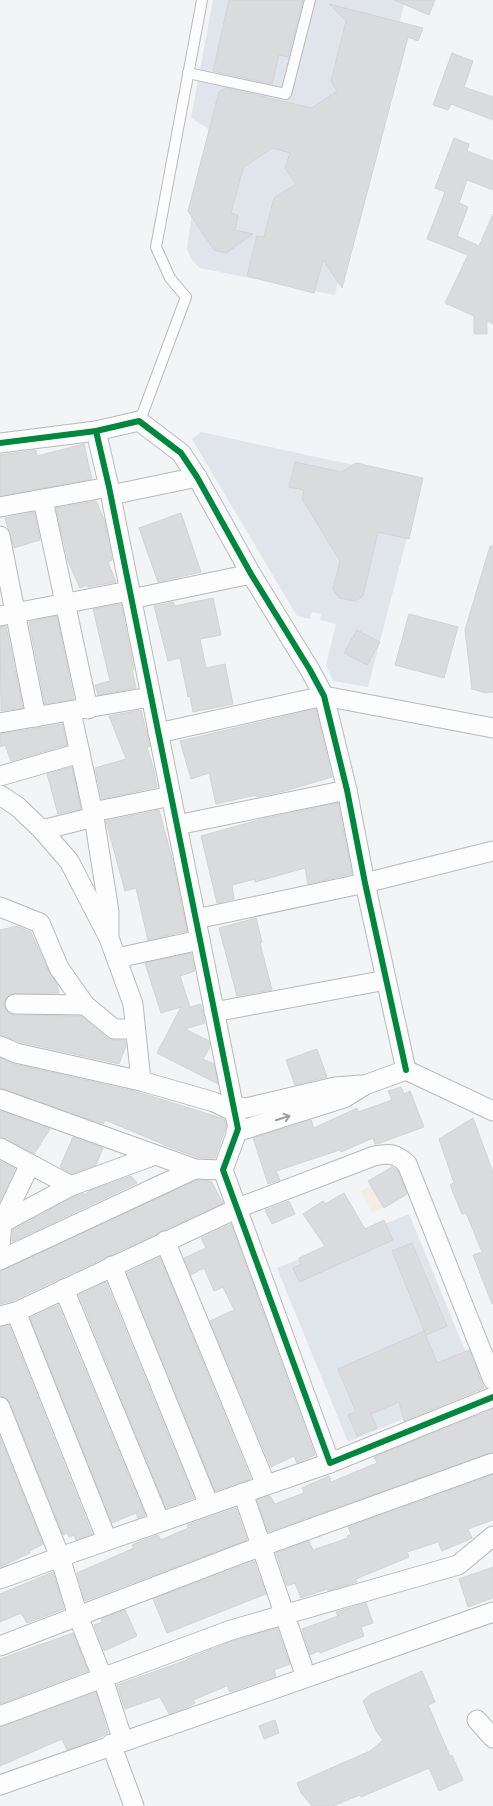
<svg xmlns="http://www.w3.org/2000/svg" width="493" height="1806" viewBox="0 0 493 1806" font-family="'Golos Text',sans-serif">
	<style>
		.built { fill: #e0e4eb }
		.medical { fill: #f4ede3 }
		.building { fill: #dadbdd; stroke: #d2d3d5 }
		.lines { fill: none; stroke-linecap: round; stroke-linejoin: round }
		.lane-casing { stroke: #b8b9bb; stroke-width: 12 }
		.street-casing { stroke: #b8b9bb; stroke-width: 21 }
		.lane { stroke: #fdfdfe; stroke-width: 10 }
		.street { stroke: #fdfdfe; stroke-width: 19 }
		.cycleway-casing { stroke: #fff; stroke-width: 9 }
		.cycleway { stroke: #00873e; stroke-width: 6 }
		.oneway { stroke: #9d9d9f }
	</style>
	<rect width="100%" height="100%" fill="#f2f4f6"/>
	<g class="built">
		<polygon points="213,0 405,0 335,295 200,268 191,259 187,249 193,205 212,138 207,128 191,118"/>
		<polygon points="201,432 422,480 368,687 333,681 326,665 336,624 320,620 321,614 312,612 310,619 297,616 192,439"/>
		<polygon points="409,1214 480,1387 348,1442 277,1268"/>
	</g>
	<polygon class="medical" points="392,1174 404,1197 372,1213 361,1191"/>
	<g class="building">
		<polygon points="229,0 303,0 288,57 279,55 272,84 213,71"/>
		<polygon points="394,0 435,0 429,15"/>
		<polygon points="329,4 423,28 418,41 408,37 342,288 323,260 314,293 247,276 257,236 264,237 274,198 296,184 285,168 290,153 272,148 243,168 231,213 238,215 235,230 253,234 226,253 214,250 188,211 219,92 225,88 312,108 337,91 331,81 346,21"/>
		<polygon points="452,53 473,61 464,87 493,97 493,120 451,104 448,110 433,105"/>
		<polygon points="454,138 469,144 467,151 493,161 493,190 467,180 459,203 468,207 457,236 479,246 493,214 493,324 487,321 487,334 474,334 474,316 445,303 468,255 427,239 445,192 435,188"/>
		<polygon points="84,444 92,479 0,496 0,455 36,450 37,456"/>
		<polygon points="295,462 341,472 356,463 423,478 409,539 378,532 363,596 355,601 339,598 333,589 340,561 302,499 304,490 289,487"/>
		<polygon points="96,501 104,519 112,560 108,562 116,582 88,587 87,585 80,588 68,561 56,508"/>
		<polygon points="34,512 40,540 14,548 5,518"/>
		<polygon points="181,513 201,572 158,582 139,528"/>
		<polygon points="490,546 493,546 493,692 486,693 472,689 465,630"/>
		<polygon points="213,598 221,635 200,639 206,668 225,664 233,704 193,712 190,696 188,697 180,658 168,661 154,606 173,602 175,606"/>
		<polygon points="121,604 134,669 132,669 136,688 98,695 95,685 110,681 93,609"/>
		<polygon points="409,614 458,627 444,678 395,665"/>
		<polygon points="57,616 74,699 45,704 29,622"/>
		<polygon points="6,626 23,708 1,711 0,627"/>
		<polygon points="357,630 380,642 367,665 344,653"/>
		<polygon points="316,709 332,777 285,791 256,797 256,795 216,804 209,773 191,779 180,741"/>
		<polygon points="141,710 150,746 147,747 154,770 157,787 102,799 95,768 126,759 109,716"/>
		<polygon points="62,724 67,745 11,761 5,745 0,747 0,734"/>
		<polygon points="72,767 81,809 58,814 47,774"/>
		<polygon points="338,803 352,874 308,884 305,868 255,882 255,879 232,885 234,899 217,903 201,836 262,819"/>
		<polygon points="159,810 173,862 187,931 148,940 136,888 125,891 106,821"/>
		<polygon points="256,918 262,942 260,943 272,990 237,996 219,928"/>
		<polygon points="17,926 31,932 49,972 57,984 59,993 10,994 6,998 4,1003 5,1010 10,1014 15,1015 81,1016 107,1038 114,1040 125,1040 126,1046 119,1064 20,1042 0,1035 0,930"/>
		<polygon points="191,953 195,971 180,976 190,1007 201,1004 205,1023 185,1029 209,1041 210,1047 203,1059 214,1064 218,1084 157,1053 181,1007 161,1013 145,963"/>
		<polygon points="317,1049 327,1077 295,1085 286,1060"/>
		<polygon points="0,1058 14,1064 138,1092 221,1118 225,1120 226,1127 215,1158 200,1158 163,1145 163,1144 105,1120 103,1124 0,1088"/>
		<polygon points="401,1087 404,1094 410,1091 424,1127 377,1144 375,1144 373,1138 341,1152 340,1150 276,1171 280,1180 268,1184 253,1138 311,1120 314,1128 357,1108 358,1112 392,1100 388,1091"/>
		<polygon points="0,1111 50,1129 34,1154 0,1137"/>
		<polygon points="473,1118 493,1172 493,1304 492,1304 473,1255 482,1252 466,1213 462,1214 450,1185 454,1183 439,1139"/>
		<polygon points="73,1137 103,1148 96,1165 72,1174 60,1167"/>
		<polygon points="0,1161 15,1169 0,1201"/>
		<polygon points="392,1167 398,1171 407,1194 384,1208 368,1181"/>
		<polygon points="131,1176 137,1183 12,1242 13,1230 76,1196 84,1193 82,1197 89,1191"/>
		<polygon points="197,1180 211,1181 223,1203 12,1301 0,1304 0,1271"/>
		<polygon points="344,1193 365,1229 384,1220 393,1240 299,1282 293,1268 301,1264 299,1258 325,1246 303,1214 323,1201 325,1204"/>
		<polygon points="289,1201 295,1214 272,1224 265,1210"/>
		<polygon points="231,1224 315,1455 297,1463 294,1456 271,1467 210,1321 234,1310 223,1287 214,1291 204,1268 191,1275 184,1258 206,1248 201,1238"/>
		<polygon points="412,1243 447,1326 426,1335 392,1251"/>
		<polygon points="160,1257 251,1479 215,1491 127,1273"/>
		<polygon points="106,1282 194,1498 166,1508 79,1295"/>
		<polygon points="58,1305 145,1515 138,1518 136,1513 112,1523 30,1318"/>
		<polygon points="9,1325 92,1534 76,1540 74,1535 69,1537 67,1533 63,1535 10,1403 7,1398 0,1396 0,1327"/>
		<polygon points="424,1331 437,1363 469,1350 484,1388 404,1421 399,1402 371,1414 377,1428 357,1436 348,1415 356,1412 338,1369"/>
		<polygon points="493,1409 493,1452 268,1532 257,1500 270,1496 275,1504 304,1493 302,1488 329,1476 331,1482 377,1463 374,1457"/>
		<polygon points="0,1437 43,1544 30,1551 30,1553 0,1567"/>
		<polygon points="493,1475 493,1520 468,1529 472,1538 442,1551 438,1542 407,1552 409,1557 356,1579 357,1582 328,1591 327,1589 301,1598 295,1583 287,1586 276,1553 309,1541 313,1550 348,1538 347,1536 351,1534 348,1527"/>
		<polygon points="236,1508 247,1540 85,1601 77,1573 134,1548 132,1545 141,1541 158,1535 161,1540 188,1528 187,1525"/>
		<polygon points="254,1561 266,1594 167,1633 153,1599"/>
		<polygon points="493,1567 493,1598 468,1607 459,1579"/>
		<polygon points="53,1572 64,1609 27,1623 21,1613 0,1622 0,1594"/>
		<polygon points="366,1603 373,1623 361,1627 364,1636 320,1653 319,1651 310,1655 302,1629 338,1616 336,1612"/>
		<polygon points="125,1610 137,1636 104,1651 94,1625 102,1622 101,1619"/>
		<polygon points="277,1628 290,1664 274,1670 276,1676 230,1692 227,1686 193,1700 195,1703 188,1707 169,1714 160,1697 125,1709 117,1685 187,1660 187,1659 233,1641"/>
		<polygon points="73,1633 88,1671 0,1704 0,1659"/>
		<polygon points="422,1671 435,1702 428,1705 450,1756 452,1755 463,1780 439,1791 429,1768 361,1797 360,1795 333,1806 312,1806 301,1793 297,1783 370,1751 383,1740 376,1731 363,1701 371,1694"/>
		<polygon points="96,1692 108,1733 94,1740 67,1750 62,1739 0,1766 0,1727"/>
		<polygon points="275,1720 279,1733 264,1739 259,1726"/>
	</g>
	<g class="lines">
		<defs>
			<g id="lane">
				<polyline points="188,73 286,94 310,0"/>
				<polyline points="139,421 142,415 186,297 170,278 156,247 202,0"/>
			</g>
			<g id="street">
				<polyline points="96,431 109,487 238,1129 223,1170 330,1463 493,1397"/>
				<polyline points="0,443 96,431 139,421 181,453 197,477 251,574 310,670 324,696 347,790 365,883 406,1070"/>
				<polyline points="111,495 197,477"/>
				<polyline points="43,500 88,709"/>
				<polyline points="0,507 109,487"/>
				<polyline points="0,536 36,717"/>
				<polyline points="131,599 251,574"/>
				<polyline points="0,616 129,591"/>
				<polyline points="71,712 94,817 109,912 109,934"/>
				<polyline points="0,723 150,697"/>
				<polyline points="158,733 324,696 493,728"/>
				<polyline points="0,776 80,753"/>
				<polyline points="0,795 18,807 42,830 69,861 109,938 133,1004 141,1081"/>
				<polyline points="93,812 171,796"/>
				<polyline points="177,825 347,790"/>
				<polyline points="42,830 94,817"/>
				<polyline points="0,907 40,923 59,968 85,1005 114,1029 135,1029"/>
				<polyline points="196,919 365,883 493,851"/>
				<polyline points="117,958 200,940"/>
				<polyline points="15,1004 85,1005"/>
				<polyline points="214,1012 386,980"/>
				<polyline points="0,1046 16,1053 141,1081 214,1102 235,1112"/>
				<polyline points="0,1099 195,1169 223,1170"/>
				<polyline points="233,1106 246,1108 335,1087 361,1085"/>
				<polyline points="236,1132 344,1098 365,1085 406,1070 493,1111"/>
				<polyline points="0,1148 71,1186"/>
				<polyline points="2,1223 71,1186 155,1155"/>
				<polyline points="165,1241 266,1485"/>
				<polyline points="0,1247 2,1223 30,1164"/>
				<polyline points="0,1260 195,1169"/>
				<polyline points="112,1266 209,1505"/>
				<polyline points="64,1289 160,1522"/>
				<polyline points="16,1312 107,1540"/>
				<path d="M 0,1316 L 16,1312 L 238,1208 L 374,1156 C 390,1153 395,1153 407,1164 L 493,1380"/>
				<polyline points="0,1407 60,1557 78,1616 103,1679 123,1741"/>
				<polyline points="243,1493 306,1677"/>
				<polyline points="0,1579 60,1557 330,1463"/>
				<polyline points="0,1646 243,1553 493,1463"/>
				<polyline points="0,1716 231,1630 458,1565 493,1536"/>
				<polyline points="477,1720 493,1738"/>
				<polyline points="111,1744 134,1806"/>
				<polyline points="0,1785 493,1612"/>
			</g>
		</defs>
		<use href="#lane" class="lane-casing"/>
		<use href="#street" class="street-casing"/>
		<use href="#lane" class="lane"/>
		<use href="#street" class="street"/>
		<defs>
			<g id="cycleway">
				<polyline points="96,431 109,487 238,1129 223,1170 330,1463 493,1397"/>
				<polyline points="0,443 96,431 139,421 181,453 197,477 251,574 310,670 324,696 347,790 365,883 406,1070"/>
			</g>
		</defs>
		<use href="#cycleway" class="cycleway-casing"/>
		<use href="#cycleway" class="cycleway"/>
	</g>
	<defs><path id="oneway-shaft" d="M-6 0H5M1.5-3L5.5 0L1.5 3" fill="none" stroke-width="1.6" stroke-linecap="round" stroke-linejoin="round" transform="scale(1.25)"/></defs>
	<use class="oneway" href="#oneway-shaft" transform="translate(283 1118) rotate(-18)"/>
</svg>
